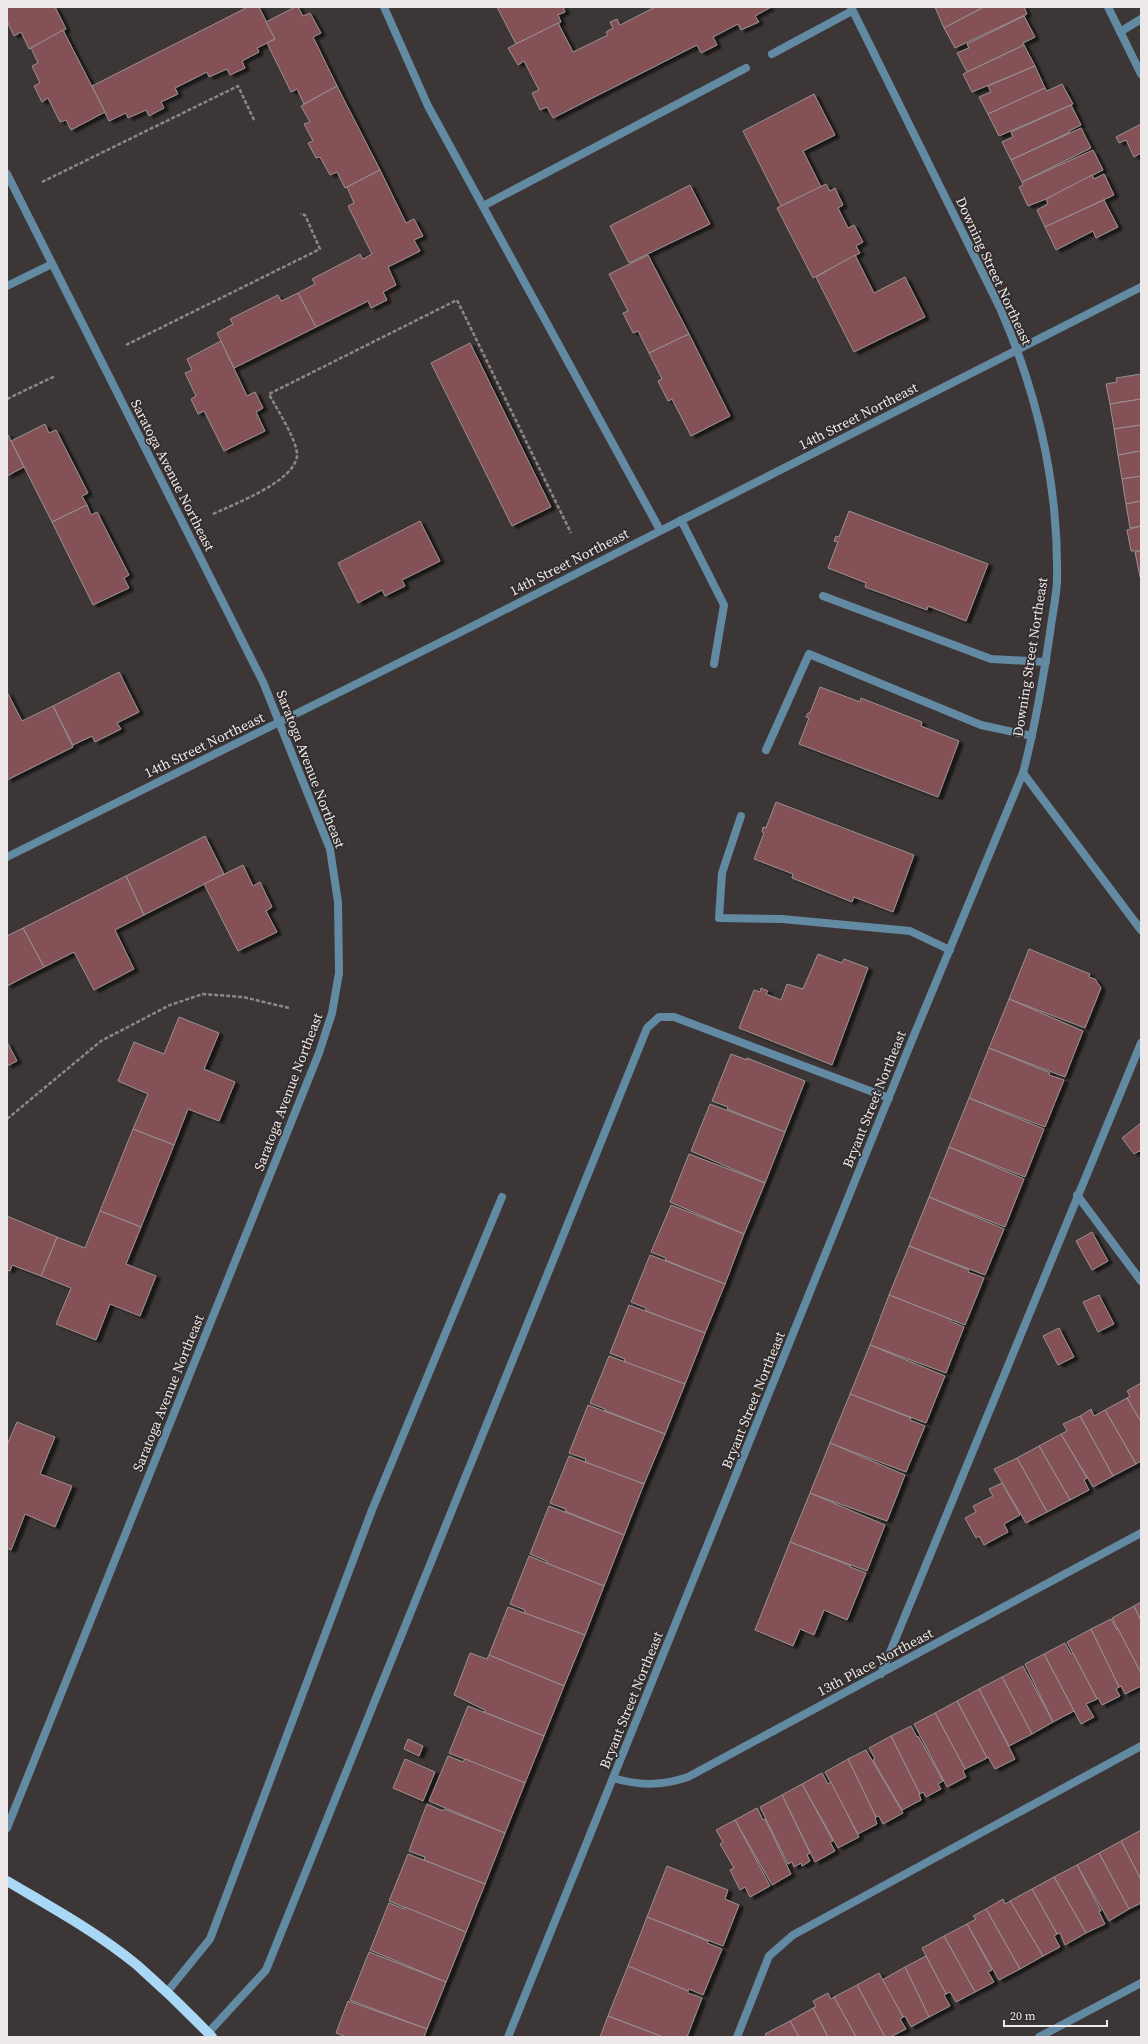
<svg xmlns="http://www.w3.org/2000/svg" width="1148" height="2044" viewBox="0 0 1148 2044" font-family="'Source Serif 4',serif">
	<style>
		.building { fill: #845157; stroke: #999191; filter: url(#shadow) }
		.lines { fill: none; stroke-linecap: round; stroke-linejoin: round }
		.path { stroke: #8d8788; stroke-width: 2.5; stroke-dasharray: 4 2; stroke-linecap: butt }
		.service { stroke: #638aa3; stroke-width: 8 }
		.minor { stroke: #638aa3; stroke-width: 8 }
		.primary { stroke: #a9d8f7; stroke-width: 10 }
		.labels { text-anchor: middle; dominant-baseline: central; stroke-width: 3.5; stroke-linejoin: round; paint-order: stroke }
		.street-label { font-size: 14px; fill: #ede8e9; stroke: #322c2c }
	</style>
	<defs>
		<filter id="shadow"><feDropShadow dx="4.5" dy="2.5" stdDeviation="1" flood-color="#0009"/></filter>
	</defs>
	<rect width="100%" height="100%" fill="#3d3636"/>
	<g class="building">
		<polygon points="7,7 55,7 66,29 29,49 21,32 14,36 7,21"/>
		<polygon points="248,7 259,7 275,39 257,48 259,52 242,61 245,68 230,75 227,69 209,77 207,72 175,88 178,94 161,102 164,108 149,116 146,110 128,118 126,113 109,121 92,86"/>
		<polygon points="295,7 298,7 303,16 310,13 321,33 313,37 337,86 304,104 297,89 291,92 267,43 275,39 266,22"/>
		<polygon points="497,7 563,7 565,12 558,15 561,22 516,44"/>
		<polygon points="655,7 771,7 755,16 759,22 741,30 738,24 713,37 717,45 701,53 697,45 553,118 547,107 540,110 532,93 539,90 524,61 518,65 508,48 558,23 573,52 608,35 606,32 613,28 610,22 617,19 620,25"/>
		<polygon points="935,7 984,7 944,28"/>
		<polygon points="984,7 1024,7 1027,14 955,48 944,28"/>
		<polygon points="1024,16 1035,37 1023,43 1024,45 967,72 957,53 969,48 967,44"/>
		<polygon points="63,30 105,112 71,130 66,120 60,122 48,98 42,102 34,86 40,83 32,66 38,63 31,48"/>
		<polygon points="1024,45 1035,66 972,92 963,74"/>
		<polygon points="1035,66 1045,88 988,114 979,97 991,92 988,86"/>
		<polygon points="1062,84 1073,104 999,136 988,114 1045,88 1047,91"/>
		<polygon points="337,86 380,170 345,188 337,172 330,175 320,157 316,158 308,143 313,141 304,124 310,122 301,106"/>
		<polygon points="814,94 835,135 803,151 821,187 781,206 743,131"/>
		<polygon points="1071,105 1081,125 1069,131 1070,132 1011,160 1002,142 1013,137 1011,132"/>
		<polygon points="1141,124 1141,153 1134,157 1126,140 1119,143 1116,137"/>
		<polygon points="1081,128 1091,148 1022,182 1011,160"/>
		<polygon points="1093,150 1103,170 1046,199 1028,206 1019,187 1023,185 1022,182"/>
		<polygon points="380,170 406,223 414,219 423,236 414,240 420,251 388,267 396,285 383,292 387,300 371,308 368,301 316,327 298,293 315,284 312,279 360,254 363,259 372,254 348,206 354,203 347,187"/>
		<polygon points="1104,174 1114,195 1045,227 1037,210 1048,204 1046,199 1092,175 1094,179"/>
		<polygon points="826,184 830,191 835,188 843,205 838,208 848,228 854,225 863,242 856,246 860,253 813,278 777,208"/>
		<polygon points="690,185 710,224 629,263 610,226"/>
		<polygon points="1104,200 1118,227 1096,238 1093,231 1056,250 1045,227"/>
		<polygon points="648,255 689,334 649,353 638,331 633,333 623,313 628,311 609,274"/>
		<polygon points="855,255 874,293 905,277 925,317 854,352 816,277"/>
		<polygon points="298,293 316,327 234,368 217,333 233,324 230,319 278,295 281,301"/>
		<polygon points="689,334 730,416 691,436 672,399 668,401 658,381 662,379 649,353"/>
		<polygon points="221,341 247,396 255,392 263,408 256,412 265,431 224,451 204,411 198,414 191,399 196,396 185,373 192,370 187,359"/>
		<polygon points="470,343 551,507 512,526 431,363"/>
		<polygon points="1141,374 1141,399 1110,404 1106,384 1117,382 1116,378"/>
		<polygon points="1141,399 1141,425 1114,429 1110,404"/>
		<polygon points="45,424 49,433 56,430 88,493 82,496 87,505 52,522 11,441"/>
		<polygon points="1141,425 1141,451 1118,455 1114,429"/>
		<polygon points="7,433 24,467 7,476"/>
		<polygon points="1141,451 1141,476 1122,479 1118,455"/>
		<polygon points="1141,476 1141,501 1126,504 1122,479"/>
		<polygon points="1141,501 1141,526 1130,528 1126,504"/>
		<polygon points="87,505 91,515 97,512 129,575 124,578 129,588 93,605 52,522"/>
		<polygon points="849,511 988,564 966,621 928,606 927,610 865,587 866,583 828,568 838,542 834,541 836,536 839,537"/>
		<polygon points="420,521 440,561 402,580 405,586 385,596 382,590 358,603 338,563"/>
		<polygon points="1141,526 1141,551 1131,551 1127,530"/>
		<polygon points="1141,551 1141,577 1140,577 1135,552"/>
		<polygon points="119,672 139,712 117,723 121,729 95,742 92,736 73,745 53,706"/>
		<polygon points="820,687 860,702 861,698 922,722 921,726 959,741 938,797 799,744 809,718 806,717 808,713 810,713"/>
		<polygon points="7,692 22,721 53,706 73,747 7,780"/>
		<polygon points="776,802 914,855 893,912 854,897 852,902 792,878 793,874 754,859 764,833 762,832 763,827 766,828"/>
		<polygon points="205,836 224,874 144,915 126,876"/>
		<polygon points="243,865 253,886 260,882 272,907 266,911 277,932 238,951 204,884"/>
		<polygon points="126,876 144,915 115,930 134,969 94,990 74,952 44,967 23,928"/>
		<polygon points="23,928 44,967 7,986 7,936"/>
		<polygon points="1029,949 1090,974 1089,977 1095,979 1101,988 1085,1028 1009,999"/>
		<polygon points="818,954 842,963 844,959 868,968 832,1065 739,1028 754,990 760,992 761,988 768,991 766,994 781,1000 787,984 803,989"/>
		<polygon points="1009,999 1083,1031 1065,1077 989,1048"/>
		<polygon points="179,1017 219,1033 204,1069 235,1082 219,1121 188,1109 174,1145 133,1129 148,1094 118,1081 134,1042 164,1054"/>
		<polygon points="7,1042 17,1061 7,1066"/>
		<polygon points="989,1048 1050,1073 1049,1075 1064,1080 1045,1127 969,1098"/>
		<polygon points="731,1054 747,1060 747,1058 805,1081 785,1132 727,1109 728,1107 712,1101"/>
		<polygon points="969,1098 1044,1129 1025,1177 949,1147"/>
		<polygon points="710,1104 785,1132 765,1183 691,1151"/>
		<polygon points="1141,1123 1141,1153 1139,1151 1134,1154 1122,1138"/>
		<polygon points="133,1129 174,1145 141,1227 100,1211"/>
		<polygon points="949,1147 1024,1179 1005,1227 929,1197"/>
		<polygon points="689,1154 765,1183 744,1234 670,1202"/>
		<polygon points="929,1197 1004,1229 985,1275 909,1246"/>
		<polygon points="671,1205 744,1234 725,1284 665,1260 666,1258 651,1252"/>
		<polygon points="100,1211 141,1227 126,1264 156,1276 140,1316 110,1304 96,1340 56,1324 71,1288 41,1276 57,1237 85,1248"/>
		<polygon points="7,1216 57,1237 41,1276 12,1265 10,1271 7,1270"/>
		<polygon points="1092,1232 1108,1261 1092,1270 1076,1241"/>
		<polygon points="909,1246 969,1270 968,1272 984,1278 965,1325 889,1295"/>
		<polygon points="650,1255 725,1284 705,1333 646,1311 646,1308 631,1302"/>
		<polygon points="889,1295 950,1319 950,1321 964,1327 946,1373 870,1345"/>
		<polygon points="1099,1295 1114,1324 1098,1332 1083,1302"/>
		<polygon points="629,1305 705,1333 685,1384 624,1362 625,1359 610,1353"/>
		<polygon points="1059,1328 1074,1357 1058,1365 1043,1336"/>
		<polygon points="870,1345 945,1376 926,1423 850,1394"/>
		<polygon points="609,1356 685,1384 665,1434 604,1410 605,1409 590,1403"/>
		<polygon points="1141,1383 1141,1422 1127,1398 1130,1396 1127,1391"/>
		<polygon points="850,1394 911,1418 910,1420 925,1426 906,1472 830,1443"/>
		<polygon points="1127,1398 1141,1422 1141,1461 1136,1464 1105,1410"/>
		<polygon points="588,1405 665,1434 644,1484 585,1462 586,1459 569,1453"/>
		<polygon points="1091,1409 1094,1416 1105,1410 1136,1464 1113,1476 1080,1416"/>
		<polygon points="1080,1416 1113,1476 1093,1487 1061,1434 1067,1431 1063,1424"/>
		<polygon points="17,1422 55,1437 40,1474 72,1486 55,1527 25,1514 11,1550 7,1548 7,1445"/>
		<polygon points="1061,1434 1087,1478 1084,1480 1089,1490 1070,1500 1039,1446"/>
		<polygon points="830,1443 905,1475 887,1521 810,1493"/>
		<polygon points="1039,1446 1070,1500 1047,1512 1017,1458"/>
		<polygon points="569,1456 644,1484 624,1535 565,1511 566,1509 550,1503"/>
		<polygon points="1017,1458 1047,1512 1026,1523 994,1469"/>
		<polygon points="1002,1483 1020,1515 1004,1524 1008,1532 984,1545 979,1536 976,1538 965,1518 976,1512 973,1506 993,1496 989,1489"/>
		<polygon points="810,1493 885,1525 867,1571 790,1542"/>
		<polygon points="549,1506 624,1535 604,1586 546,1563 547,1561 530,1554"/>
		<polygon points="790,1542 851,1566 850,1567 866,1573 847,1620 824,1610 814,1635 800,1629 793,1646 755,1630"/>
		<polygon points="529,1556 604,1586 585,1635 524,1613 525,1610 510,1604"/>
		<polygon points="1141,1602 1141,1621 1134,1606"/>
		<polygon points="1134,1606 1141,1621 1141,1673 1112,1618"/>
		<polygon points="508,1607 585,1635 564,1686 489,1655"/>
		<polygon points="1111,1619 1117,1630 1118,1629 1141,1673 1141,1686 1125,1694 1121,1686 1119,1687 1091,1629"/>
		<polygon points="1091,1629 1119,1687 1116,1689 1120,1696 1102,1705 1098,1698 1097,1699 1067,1642"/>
		<polygon points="1065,1643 1071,1654 1073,1653 1097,1699 1086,1704 1094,1717 1081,1724 1044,1654"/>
		<polygon points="470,1653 487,1659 489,1655 564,1686 544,1736 484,1712 485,1710 454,1695"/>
		<polygon points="1044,1654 1074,1711 1053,1722 1025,1664"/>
		<polygon points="1023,1666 1053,1722 1032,1734 1002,1677"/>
		<polygon points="1002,1677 1032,1734 1009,1746 979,1689"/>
		<polygon points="979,1689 1015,1759 995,1769 988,1757 987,1758 957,1701"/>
		<polygon points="957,1701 987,1758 965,1769 935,1713"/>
		<polygon points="468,1706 544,1736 525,1783 449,1753"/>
		<polygon points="935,1713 965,1769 963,1771 966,1777 947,1787 914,1724"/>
		<polygon points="911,1726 917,1737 918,1736 943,1781 938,1784 941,1789 926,1797 923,1792 920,1794 891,1736"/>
		<polygon points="891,1736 920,1794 919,1794 921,1800 902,1810 873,1760 875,1759 869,1748"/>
		<polygon points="408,1739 423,1746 419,1756 404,1749"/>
		<polygon points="866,1750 903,1813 883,1824 879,1816 876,1817 848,1759"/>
		<polygon points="448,1756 463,1762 465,1759 525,1783 505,1833 429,1801"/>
		<polygon points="405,1759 435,1772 423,1801 393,1788"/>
		<polygon points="848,1759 876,1817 875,1818 877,1824 858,1834 825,1772"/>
		<polygon points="822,1773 828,1784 831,1782 859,1837 838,1848 802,1784"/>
		<polygon points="802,1784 833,1841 830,1842 835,1851 815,1862 782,1795"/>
		<polygon points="782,1795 810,1853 807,1855 810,1861 802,1866 801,1863 794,1867 792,1862 788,1864 760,1807"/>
		<polygon points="427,1804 443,1811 444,1809 505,1833 485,1884 424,1860 425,1857 409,1851"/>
		<polygon points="757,1808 763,1820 765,1819 791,1874 772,1885 735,1820"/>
		<polygon points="735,1820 770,1886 750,1897 745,1887 740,1890 730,1870 734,1868 720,1844 723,1842 716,1830"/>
		<polygon points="1141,1830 1141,1880 1121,1841"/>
		<polygon points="1121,1841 1141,1880 1141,1903 1129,1909 1099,1853"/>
		<polygon points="1099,1853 1129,1909 1109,1921 1077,1865"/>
		<polygon points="408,1854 485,1884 466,1932 389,1901"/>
		<polygon points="1077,1865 1101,1911 1099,1912 1105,1924 1086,1933 1054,1877"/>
		<polygon points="667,1866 728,1890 725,1899 739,1905 723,1946 647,1917"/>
		<polygon points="1054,1877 1086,1933 1065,1945 1060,1933 1057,1934 1032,1889"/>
		<polygon points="1032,1889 1057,1934 1054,1936 1060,1947 1043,1956 1010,1901"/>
		<polygon points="1003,1899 1005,1904 1010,1901 1043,1956 1020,1969 986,1909"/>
		<polygon points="389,1903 404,1909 405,1907 466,1932 446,1982 370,1950"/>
		<polygon points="986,1909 1020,1969 999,1980 967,1924 976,1919 973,1916"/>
		<polygon points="647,1917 708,1941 707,1943 722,1949 703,1995 689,1989 688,1991 628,1966"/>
		<polygon points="967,1924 992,1970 988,1972 994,1982 975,1992 944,1936"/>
		<polygon points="944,1936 975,1992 956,2002 950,1992 946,1994 922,1948"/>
		<polygon points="369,1952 446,1982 427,2029 350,2000"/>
		<polygon points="926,1956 946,1994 944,1995 950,2006 929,2017 905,1967"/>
		<polygon points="628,1966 688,1991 688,1993 702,1998 687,2037 663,2037 608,2016"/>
		<polygon points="905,1967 929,2017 911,2027 905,2016 903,2017 882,1980"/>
		<polygon points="879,1973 903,2017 900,2019 906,2029 890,2037 885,2037 857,1985"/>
		<polygon points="857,1985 885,2037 856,2037 834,1997"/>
		<polygon points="828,1993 831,1999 834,1997 856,2037 828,2037 813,2008 816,2007 813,2001"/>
		<polygon points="348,2001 427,2029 424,2037 346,2037 336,2033"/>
		<polygon points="813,2008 828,2037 799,2037 790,2021"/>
		<polygon points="608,2016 663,2037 600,2037"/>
		<polygon points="790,2021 799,2037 767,2037 765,2034"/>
	</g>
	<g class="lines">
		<g class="path">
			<polyline points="42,182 238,86 255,122"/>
			<polyline points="126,345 320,249 305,215 300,214"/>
			<polyline points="7,399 55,376"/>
			<path d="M 213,514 C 234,504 294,482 297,456 C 298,441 276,408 269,394 L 457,300 L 571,533"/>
			<polyline points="7,1119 101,1041 170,1005 203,994 243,997 289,1008"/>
		</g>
		<g class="service">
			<polyline points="384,7 428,106 660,530"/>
			<polyline points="1108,7 1141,74"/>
			<polyline points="1120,32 1141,19"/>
			<polyline points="772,54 852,11"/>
			<polyline points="483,206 746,68"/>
			<polyline points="7,286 52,264"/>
			<polyline points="681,520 724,605 714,664"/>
			<polyline points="823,596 991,659 1046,662"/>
			<polyline points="766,750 809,654 981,725 1032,736"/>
			<polyline points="741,816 722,873 719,918 782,919 910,931 950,950"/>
			<polyline points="1077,1195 1141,1281"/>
			<polyline points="881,1674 1141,1043"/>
			<polyline points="167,1992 210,1939 372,1510 502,1197"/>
			<polyline points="208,2033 266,1970 647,1028 659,1017 674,1017 889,1098"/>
			<polyline points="737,2037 769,1956 793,1935 1141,1746"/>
		</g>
		<g class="minor">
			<polyline points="7,174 263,682 330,849 338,902 339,973 332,1013 319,1053 7,1828"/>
			<polyline points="1023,773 1141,930"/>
			<polyline points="7,857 459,633 1141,287"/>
			<path d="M 613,1778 C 639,1786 662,1786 688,1777 L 1141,1533"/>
			<path d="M 508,2037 L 912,1040 L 1023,773 C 1035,727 1043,680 1050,633 C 1052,616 1056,599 1057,582 C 1059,487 1038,395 1000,308 L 851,7"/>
			<polyline points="1039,2037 1141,1983"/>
		</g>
		<path class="primary" d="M 7,1881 C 51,1907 97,1932 137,1965 C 163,1988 188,2012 212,2037"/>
	</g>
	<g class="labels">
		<g class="street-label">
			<text transform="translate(994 271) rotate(65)">Downing Street Northeast</text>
			<text transform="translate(858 416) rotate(-27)">14th Street Northeast</text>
			<text transform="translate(173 475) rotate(63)">Saratoga Avenue Northeast</text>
			<text transform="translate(569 562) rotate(-27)">14th Street Northeast</text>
			<text transform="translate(1030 657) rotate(-81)">Downing Street Northeast</text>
			<text transform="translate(204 745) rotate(-26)">14th Street Northeast</text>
			<text transform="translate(311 769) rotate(69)">Saratoga Avenue Northeast</text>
			<text transform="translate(288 1092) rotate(-69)">Saratoga Avenue Northeast</text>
			<text transform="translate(874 1099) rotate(-68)">Bryant Street Northeast</text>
			<text transform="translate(168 1393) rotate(-68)">Saratoga Avenue Northeast</text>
			<text transform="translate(753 1400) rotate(-68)">Bryant Street Northeast</text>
			<text transform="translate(875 1662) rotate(-28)">13th Place Northeast</text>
			<text transform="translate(631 1700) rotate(-68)">Bryant Street Northeast</text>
		</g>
	</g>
	<rect width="1148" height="2044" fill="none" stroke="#ede8e9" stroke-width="16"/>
	<path d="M1004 2020v6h103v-6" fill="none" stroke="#ede8e9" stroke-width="2"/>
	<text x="1010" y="2020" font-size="12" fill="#ede8e9" stroke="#322c2c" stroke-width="3" paint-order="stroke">20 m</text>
</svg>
